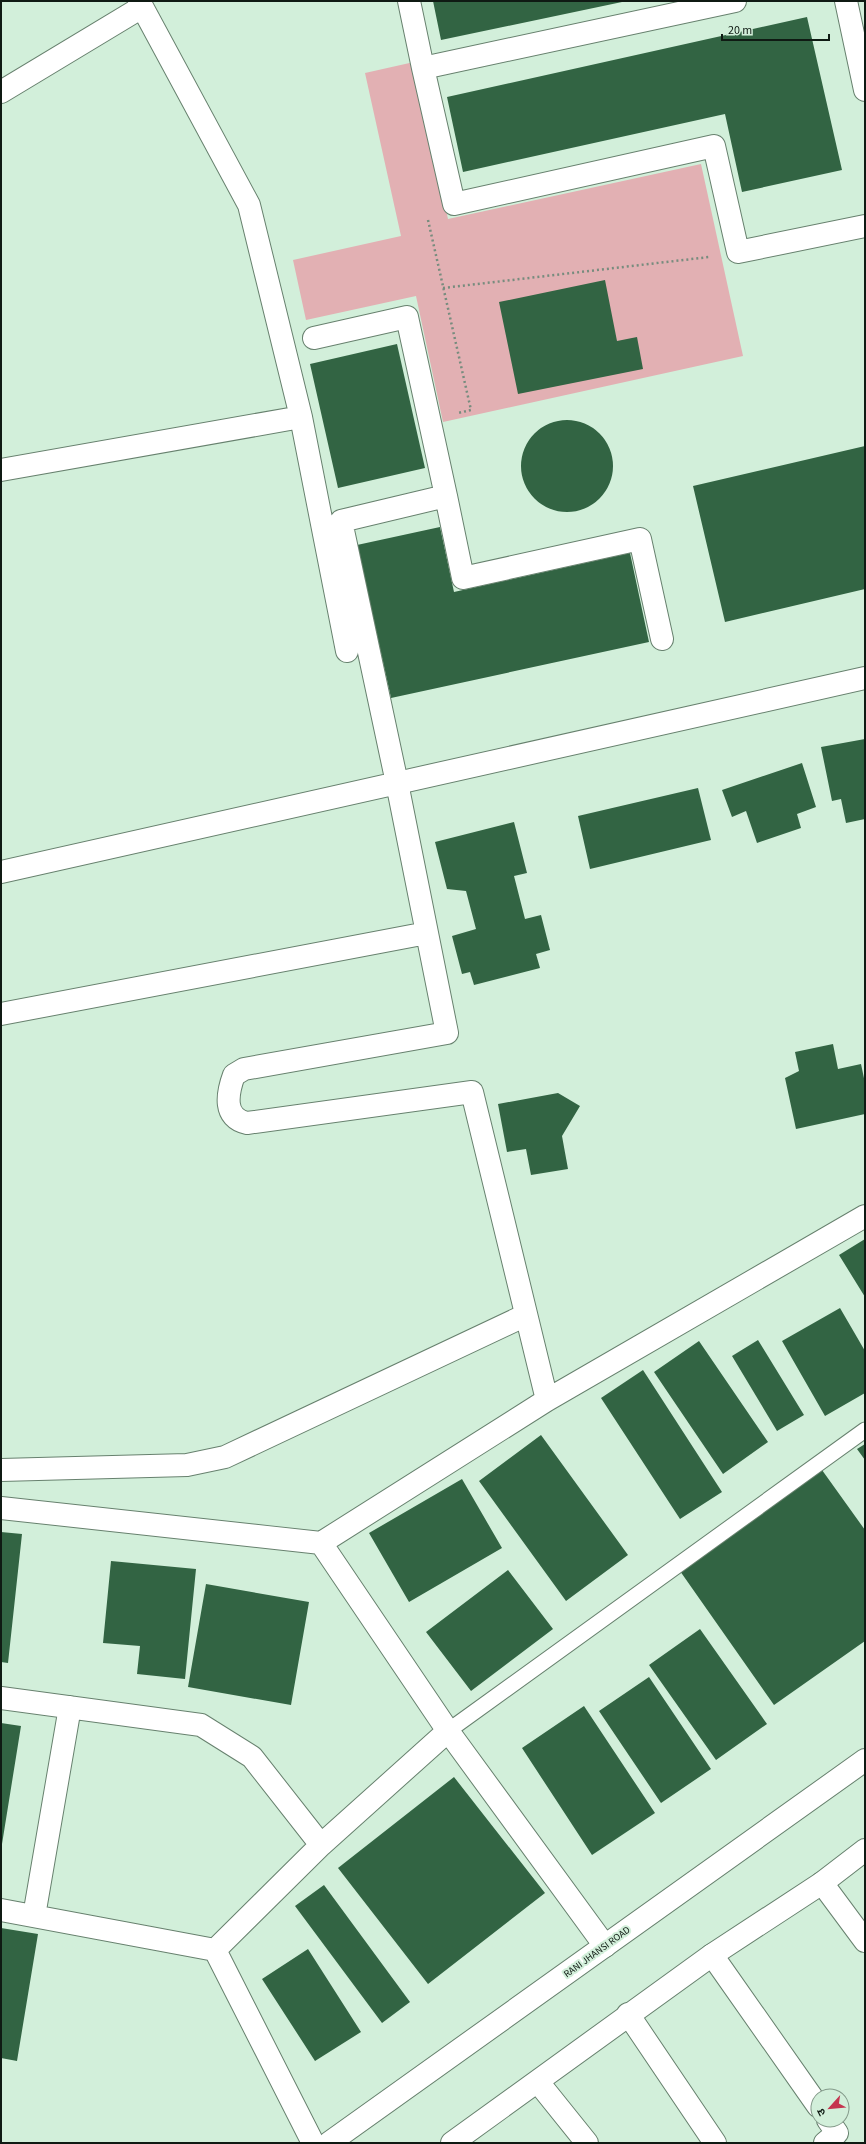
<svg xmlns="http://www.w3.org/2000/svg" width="866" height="2144" viewBox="0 0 866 2144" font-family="'Source Sans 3','Noto Sans Devanagari',sans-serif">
  <rect width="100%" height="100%" fill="#d2efda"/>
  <path fill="#e2b0b3" d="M414,62L448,219L701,164L743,356L443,422L416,296L306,320L293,260L401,236L365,73Z"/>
  <path fill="#326443" d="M433,1H622V2L441,40Z
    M807,17L842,170L742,192L725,114L463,172L447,97Z
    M605,280L617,341L637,337L643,369L518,394L499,302Z
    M397,344L425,468L338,488L310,364Z
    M521 466a46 46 0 1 1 92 0a46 46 0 1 1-92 0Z
    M865,446V589L725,622L693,486Z
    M440,527L454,592L630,553L649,642L391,698L357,545Z
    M865,739V819L846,823L841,799L832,801L821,747Z
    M802,763L816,807L797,814L801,828L757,843L746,811L732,817L722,790Z
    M698,788L711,840L590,869L578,816Z
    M514,822L527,873L514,876L525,919L541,915L550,950L536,954L540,968L474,985L470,972L462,974L452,936L476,929L466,891L447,889L435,842Z
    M833,1044L838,1069L861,1064L865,1083V1114L796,1129L785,1078L799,1071L795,1052Z
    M558,1093L580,1106L562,1136L568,1169L531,1175L526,1149L507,1152L498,1104Z
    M865,1239V1297L839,1255Z
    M840,1308L865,1351V1393L825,1416L782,1341Z
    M758,1340L804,1415L777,1431L732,1356Z
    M699,1341L768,1442L723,1474L654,1372Z
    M643,1370L722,1492L680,1519L601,1398Z
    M541,1435L628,1555L566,1601L479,1481Z
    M865,1444V1460L857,1449Z
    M822,1470L865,1530V1641L774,1705L680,1571Z
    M462,1479L502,1548L409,1602L369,1533Z
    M1,1532L22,1534L8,1663L1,1662Z
    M111,1561L196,1569L185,1679L137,1674L140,1646L103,1643Z
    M508,1570L553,1629L471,1691L426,1632Z
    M206,1584L309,1602L291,1705L188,1687Z
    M700,1629L767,1724L716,1760L649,1665Z
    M649,1677L711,1769L661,1803L599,1711Z
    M584,1706L655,1813L592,1855L522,1748Z
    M1,1723L21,1726L2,1844H1Z
    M454,1777L545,1893L428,1984L338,1868Z
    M324,1885L410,2002L382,2023L295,1906Z
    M1,1928L38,1934L17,2061L1,2058Z
    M308,1949L361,2032L315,2061L262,1979Z"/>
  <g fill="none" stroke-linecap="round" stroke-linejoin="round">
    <defs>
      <path id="lane" d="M448,1731L865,1430"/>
      <path id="street" d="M139,1L249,205L301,417L347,651
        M409,1L423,68L735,1
        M846,1L865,90
        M423,68L454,204L714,146L738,252L865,226
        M1,92L142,7
        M314,338L407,317L446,496L341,521L397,783L447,1033L244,1069L234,1075C227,1094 223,1118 247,1123L472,1092L547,1400
        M1,470L301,417
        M446,496L463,578L640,539L662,639
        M1,872L865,678
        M1,1014L427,933
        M1,1470L187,1465L225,1457L526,1315
        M1,1508L321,1543L547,1400L865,1216
        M321,1543L448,1731L605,1946
        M1,1698L201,1725L252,1757L321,1845
        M822,1883L865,1941
        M1,1910L215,1950
        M34,1916L70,1707
        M215,1950L321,1845L448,1731
        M215,1950L313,2143
        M712,1955L818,2106
        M628,2014L715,2143
        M538,2082L587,2143
        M825,2143L837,2133L828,2120"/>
      <path id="secondary" d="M329,2143L865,1760
        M452,2143L712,1955L822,1883L865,1850"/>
    </defs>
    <use href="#lane" stroke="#67816e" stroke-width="17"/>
    <use href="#street" stroke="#67816e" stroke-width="24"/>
    <use href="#secondary" stroke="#67816e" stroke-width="24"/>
    <path stroke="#778c7e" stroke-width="2.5" stroke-dasharray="2 3" stroke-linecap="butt" d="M428,220L471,410L458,413
      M443,288L709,257"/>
    <use href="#lane" stroke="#fff" stroke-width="15"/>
    <use href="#street" stroke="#fff" stroke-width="22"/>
    <use href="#secondary" stroke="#fff" stroke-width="22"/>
  </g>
  <g text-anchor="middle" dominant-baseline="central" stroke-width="4" stroke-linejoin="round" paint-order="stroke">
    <g font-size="10" fill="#0f1a13" stroke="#d2efda">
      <text transform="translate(597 1952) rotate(-36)">RANI JHANSI ROAD</text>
    </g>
  </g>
  <rect width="866" height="2144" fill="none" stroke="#0f1a13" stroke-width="4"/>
  <g transform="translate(830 2108) rotate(243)"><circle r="19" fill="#d2efda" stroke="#849a8a"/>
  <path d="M0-3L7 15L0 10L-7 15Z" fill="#c5354f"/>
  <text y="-6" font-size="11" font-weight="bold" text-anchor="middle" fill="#0f1a13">उ</text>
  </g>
  <path d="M722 34v6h107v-6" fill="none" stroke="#0f1a13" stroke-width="2"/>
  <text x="728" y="34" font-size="12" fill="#0f1a13" stroke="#d2efda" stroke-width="3" paint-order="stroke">20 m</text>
</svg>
